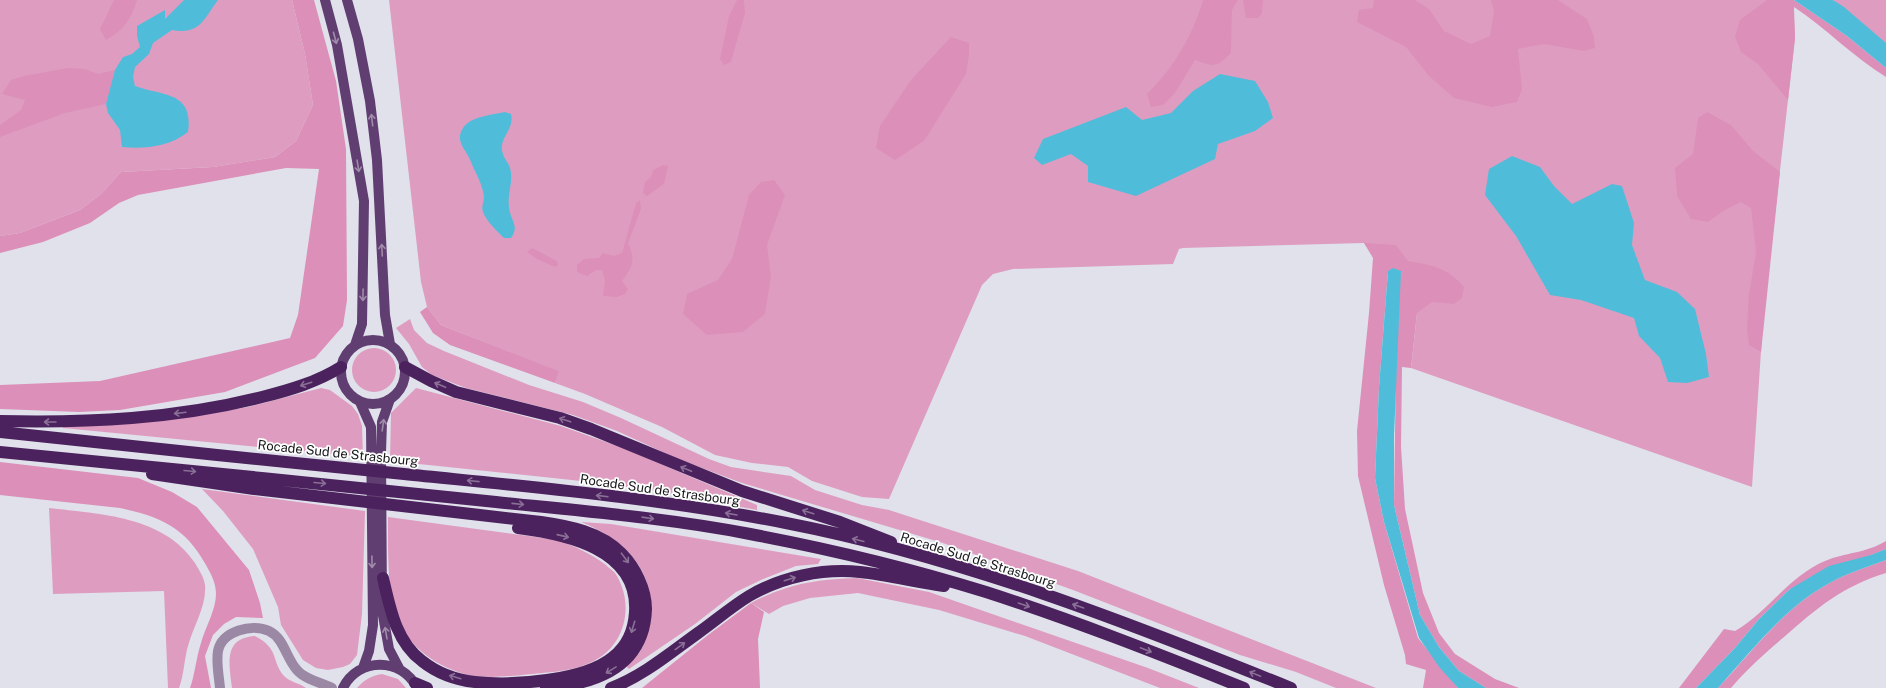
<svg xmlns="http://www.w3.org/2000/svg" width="1886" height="688" viewBox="0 0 1886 688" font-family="'Public Sans',sans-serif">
  <rect width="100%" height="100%" fill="#e0e1eb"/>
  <path fill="#de9dc0" d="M0,0H292L305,54L313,105L296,141L275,157L213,167L121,172L101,194L80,210L20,233L0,236Z
    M389,0H1793L1795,38L1763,321L1752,487L1411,368L1417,313L1364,243L1183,248L1179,249L1173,264L1013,269L993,274L982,285L889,499L862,497L812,481L788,467L752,463L715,455L662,427L585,394L555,383L558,371L441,325L427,307L421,282Z
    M1833,0H1886V43L1882,41Z
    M410,319L414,330L427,343L444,351L529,385L583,402L621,418L709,459L731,467L791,476L815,490L862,505L889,510L1078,571L1376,688H1336L1296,672L1240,655L1073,590L943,543L742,483L678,459L617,431L573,415L466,388L432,375L422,367L409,344L396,328Z
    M352 370a22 22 0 1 1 44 0a22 22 0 1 1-44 0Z
    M321,388L330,390L352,406L358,414L362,426L363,457L63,428V425L196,416L248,407Z
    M416,388L561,426L623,448L757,505V510L656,491L581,481L390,461L391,413Z
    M202,489L365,511L362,614L357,655L350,664L343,667L328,670L316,668L303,660L281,625L278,607L253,549L223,511Z
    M49,508C100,514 164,516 195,563C199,570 204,577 205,585C207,605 193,627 188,646C184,660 184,675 179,688H168L164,591L53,594Z
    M388,517L558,540C576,547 590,553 606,565C608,568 613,570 615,573C635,603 626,645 594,661C575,671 552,672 532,674C512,676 488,679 468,675C437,667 410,648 397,619C387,596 388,543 388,517Z
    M581,522L611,524L821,559L818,564L796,566L761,580L736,592L695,624L629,669L626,666C631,661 638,656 641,650C647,640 649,626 650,615C654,566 622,539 581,522Z
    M857,578L929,592L1148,668L1199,688H1160L1025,636L939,610L858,593L810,598L783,606L769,614L751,603C787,584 817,579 857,578Z
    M255,636C280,649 271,661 284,676C290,682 299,683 306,688H232C229,664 223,638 255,636Z
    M382,674L398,679L406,688H357C365,679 371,676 382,674Z"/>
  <path fill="#dc8fb9" d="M114,0H137C132,18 123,31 106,40L100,29Z
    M292,0H314L336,81L346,149L347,300L343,326L315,358L225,392L120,410L79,412L0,409V385L100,381L290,338L298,315L319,169L286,168L138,195L119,203L90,223L43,242L0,253V236L20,233L80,210L101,194L121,172L213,167L275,157L296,141L313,105L305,54Z
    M737,0H744L745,13L731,62L724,65L720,59L729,16Z
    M1203,0H1238L1232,10L1231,53C1216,68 1214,67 1195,60L1175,93L1163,105L1151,107L1147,94C1173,69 1193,35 1203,0Z
    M1243,0H1263L1262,14L1258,18H1246Z
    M1374,0H1415L1429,9L1444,31L1471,44L1490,36L1494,11L1491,0H1558L1587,19L1594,37L1595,48L1584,51L1544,44L1518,49L1522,90L1517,102L1492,107L1454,98L1429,76L1406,47L1357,22L1359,10L1373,8Z
    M1767,0H1794L1847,36L1886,68V77C1853,57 1826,28 1794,7L1795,38L1788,100L1758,64L1741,52L1735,37L1740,20Z
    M951,37L969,43V55L966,74L924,141L895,160L876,148L880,126L911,80Z
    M68,68L85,69L98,74L115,70L106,104L65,113L0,137V125L21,110L25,100L2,94L11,80L24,76Z
    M1707,112L1731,125L1753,151L1780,172L1761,352L1749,345L1747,329L1749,294L1756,252L1751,208L1741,202L1723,211L1708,222L1691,219L1677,196L1675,168L1693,154L1698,118Z
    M663,165L668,166L664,184L647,196L643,193L645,182L651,177L653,170Z
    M774,180L785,195L767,245L771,276L765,314L743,332L707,335L683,314L687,294L718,280L732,259L749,195L761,182Z
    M640,200L641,209L628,243C636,260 633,267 622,281L628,289L625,294L617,297L603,296L605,281L602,270H596L587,276L577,272V265L584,259L599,258L603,253L614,256L622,253L636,203Z
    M1364,243L1396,245L1408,261C1432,265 1448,268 1464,287L1462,298L1454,304L1432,302L1417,313L1411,368L1402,367L1401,447L1405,509L1423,593L1439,633L1455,654L1495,679L1519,688H1486L1459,671L1439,647L1420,615L1394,505L1396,361L1393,268L1388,271L1379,387L1375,478L1384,522L1418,638L1458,688H1423L1426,670L1406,664L1405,655L1384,585L1358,476L1357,431L1369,313L1373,258Z
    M532,248L557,261L558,265L555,267L537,259L527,252Z
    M427,307L441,325L559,371L555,383L450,345L433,333L420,312Z
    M0,462L138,478L172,492L197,507L249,570L260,603L263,618L236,617L224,624L213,635L205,656L211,688H190C195,674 196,658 201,643C205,628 216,610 216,594C216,583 211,574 206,565C185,527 161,517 120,508L0,495Z
    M1886,541V549L1790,589L1759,619L1735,648L1696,688H1679L1724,629L1735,631C1768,612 1789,576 1825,561C1846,552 1864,554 1886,541Z
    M1886,560V573C1843,586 1817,608 1784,637C1765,653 1747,669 1731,688H1718C1750,654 1781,612 1821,588C1841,575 1864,568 1886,560Z
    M751,603L764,612L758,639L760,688H642L708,635Z"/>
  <path fill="#4fbdda" d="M184,0H218C203,20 200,35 172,30L153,43L149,54L135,67L133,77L135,86C162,96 194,91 188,132C169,147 145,149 122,147L120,130L108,113L106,104L115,70L123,57L132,54L140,47L137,36V26L165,10V19Z
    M1794,0H1833L1844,7L1886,43V68L1847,36Z
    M1220,74L1255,81L1268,102L1273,118L1255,131L1218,144L1215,159L1136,196L1088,182V166L1071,154L1042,165L1034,158L1043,139L1126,107L1142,120L1171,113L1193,91Z
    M505,112L511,114C515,130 497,139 503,154C504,159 509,163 510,168C514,181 507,194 509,207C510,220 520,226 511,238H504C496,230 487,222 483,212C481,207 484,202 484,197C483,185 475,172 471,162C467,150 454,142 463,128C471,116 492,115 505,112Z
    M1512,156L1540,167L1554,186L1572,204L1612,184L1622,186L1634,223L1632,245L1645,280L1677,292L1695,309L1706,354L1709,377L1687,383L1668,382L1660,358L1639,336L1634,318L1581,300L1550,295L1516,236L1485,195L1489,169Z
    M1393,268L1401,271L1394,436V505L1420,615L1439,647L1459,671L1486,688H1458L1440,668L1419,638L1384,522L1375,478L1379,387L1388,271Z
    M1886,549V560C1864,568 1841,575 1821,588C1782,611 1749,654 1718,688H1696L1735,648L1759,619L1790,589L1829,566L1871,555Z"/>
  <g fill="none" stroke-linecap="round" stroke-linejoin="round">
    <path stroke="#9b88a5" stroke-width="10" d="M220,688C219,676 216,663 218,651C222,631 252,623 269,631C284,638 286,658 297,670C304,679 322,683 332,688"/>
    <path stroke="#603e71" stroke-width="10" d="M325,0L337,45L364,201L362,324L355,345
      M347,0L358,39L370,101L377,160L385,315L390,344
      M341 372a32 32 0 1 1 64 0a32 32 0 1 1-64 0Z
      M390,399L382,422L381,452L382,610L389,649L399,668
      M360,402L371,427L373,625L369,651L363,668
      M343,688C358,657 402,657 417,688"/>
    <path stroke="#4b225d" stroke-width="12" d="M405,367L431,381L456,392L560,418L591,429L742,491L840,522L891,542
      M0,421C88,423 176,419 262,397C290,390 317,382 341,367
      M0,432C135,446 269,461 404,474C531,487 660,498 786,523C961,557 1127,622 1291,688
      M0,452C165,469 331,484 496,502C581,511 667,518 750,534C830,549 909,568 986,592C1073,620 1159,654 1244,688
      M152,474L254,489L541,522C569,526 601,532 622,554C635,567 646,589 646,609C644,667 596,684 546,688
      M383,578C390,608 396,642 422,661C437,673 457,680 475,682C512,686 584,681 613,657C627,646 634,630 635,612C639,549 566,534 518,528
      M415,683L427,688
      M611,688C643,676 670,653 698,633C715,621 731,607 749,596C781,577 823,568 860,572C888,575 916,582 944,586"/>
  </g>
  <defs><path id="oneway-shaft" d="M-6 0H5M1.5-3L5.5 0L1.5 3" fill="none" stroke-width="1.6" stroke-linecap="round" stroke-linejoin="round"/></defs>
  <g stroke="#a08baa">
    <use href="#oneway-shaft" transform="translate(335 38) rotate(75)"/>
    <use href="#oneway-shaft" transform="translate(372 120) rotate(-97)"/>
    <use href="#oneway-shaft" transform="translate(358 166) rotate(81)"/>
    <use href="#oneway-shaft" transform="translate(382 250) rotate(-93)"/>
    <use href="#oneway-shaft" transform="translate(363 295) rotate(91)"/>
    <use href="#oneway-shaft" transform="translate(383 425) rotate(-82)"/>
    <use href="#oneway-shaft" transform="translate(372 562) rotate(89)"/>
    <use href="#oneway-shaft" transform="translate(386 633) rotate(-100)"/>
  </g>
  <g stroke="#8a6f96">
    <use href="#oneway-shaft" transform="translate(306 384) rotate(162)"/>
    <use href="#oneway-shaft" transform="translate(440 385) rotate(-157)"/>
    <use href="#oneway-shaft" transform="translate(180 413) rotate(173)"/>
    <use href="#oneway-shaft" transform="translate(565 420) rotate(-162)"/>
    <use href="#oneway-shaft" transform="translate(50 422) rotate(180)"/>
    <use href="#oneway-shaft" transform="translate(686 469) rotate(-158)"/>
    <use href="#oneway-shaft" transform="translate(190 471) rotate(5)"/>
    <use href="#oneway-shaft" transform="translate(473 481) rotate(-174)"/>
    <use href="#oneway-shaft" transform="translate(320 483) rotate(5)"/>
    <use href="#oneway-shaft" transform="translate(602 496) rotate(-173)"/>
    <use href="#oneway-shaft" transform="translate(518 504) rotate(6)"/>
    <use href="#oneway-shaft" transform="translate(808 512) rotate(-162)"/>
    <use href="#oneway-shaft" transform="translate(731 514) rotate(-170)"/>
    <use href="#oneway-shaft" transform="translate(648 518) rotate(8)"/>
    <use href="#oneway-shaft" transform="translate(563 536) rotate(13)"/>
    <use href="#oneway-shaft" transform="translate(858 540) rotate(-166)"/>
    <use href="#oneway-shaft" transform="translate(625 558) rotate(53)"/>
    <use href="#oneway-shaft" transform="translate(790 579) rotate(-17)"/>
    <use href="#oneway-shaft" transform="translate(1024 605) rotate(19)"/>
    <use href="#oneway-shaft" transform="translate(1078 606) rotate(-161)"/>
    <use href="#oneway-shaft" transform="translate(633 627) rotate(107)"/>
    <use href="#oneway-shaft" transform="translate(680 646) rotate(-36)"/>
    <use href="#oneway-shaft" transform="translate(1146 650) rotate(21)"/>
    <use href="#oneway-shaft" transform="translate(611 670) rotate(148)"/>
    <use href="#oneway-shaft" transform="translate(1255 674) rotate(-158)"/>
    <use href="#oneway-shaft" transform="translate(455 677) rotate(-163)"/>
  </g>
  <g text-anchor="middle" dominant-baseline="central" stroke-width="3.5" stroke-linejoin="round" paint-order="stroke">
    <g font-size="13" fill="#151619" stroke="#fff">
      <text transform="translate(338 453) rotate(6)">Rocade Sud de Strasbourg</text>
      <text transform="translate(660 490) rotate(8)">Rocade Sud de Strasbourg</text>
      <text transform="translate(978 560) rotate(17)">Rocade Sud de Strasbourg</text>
    </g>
  </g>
</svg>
